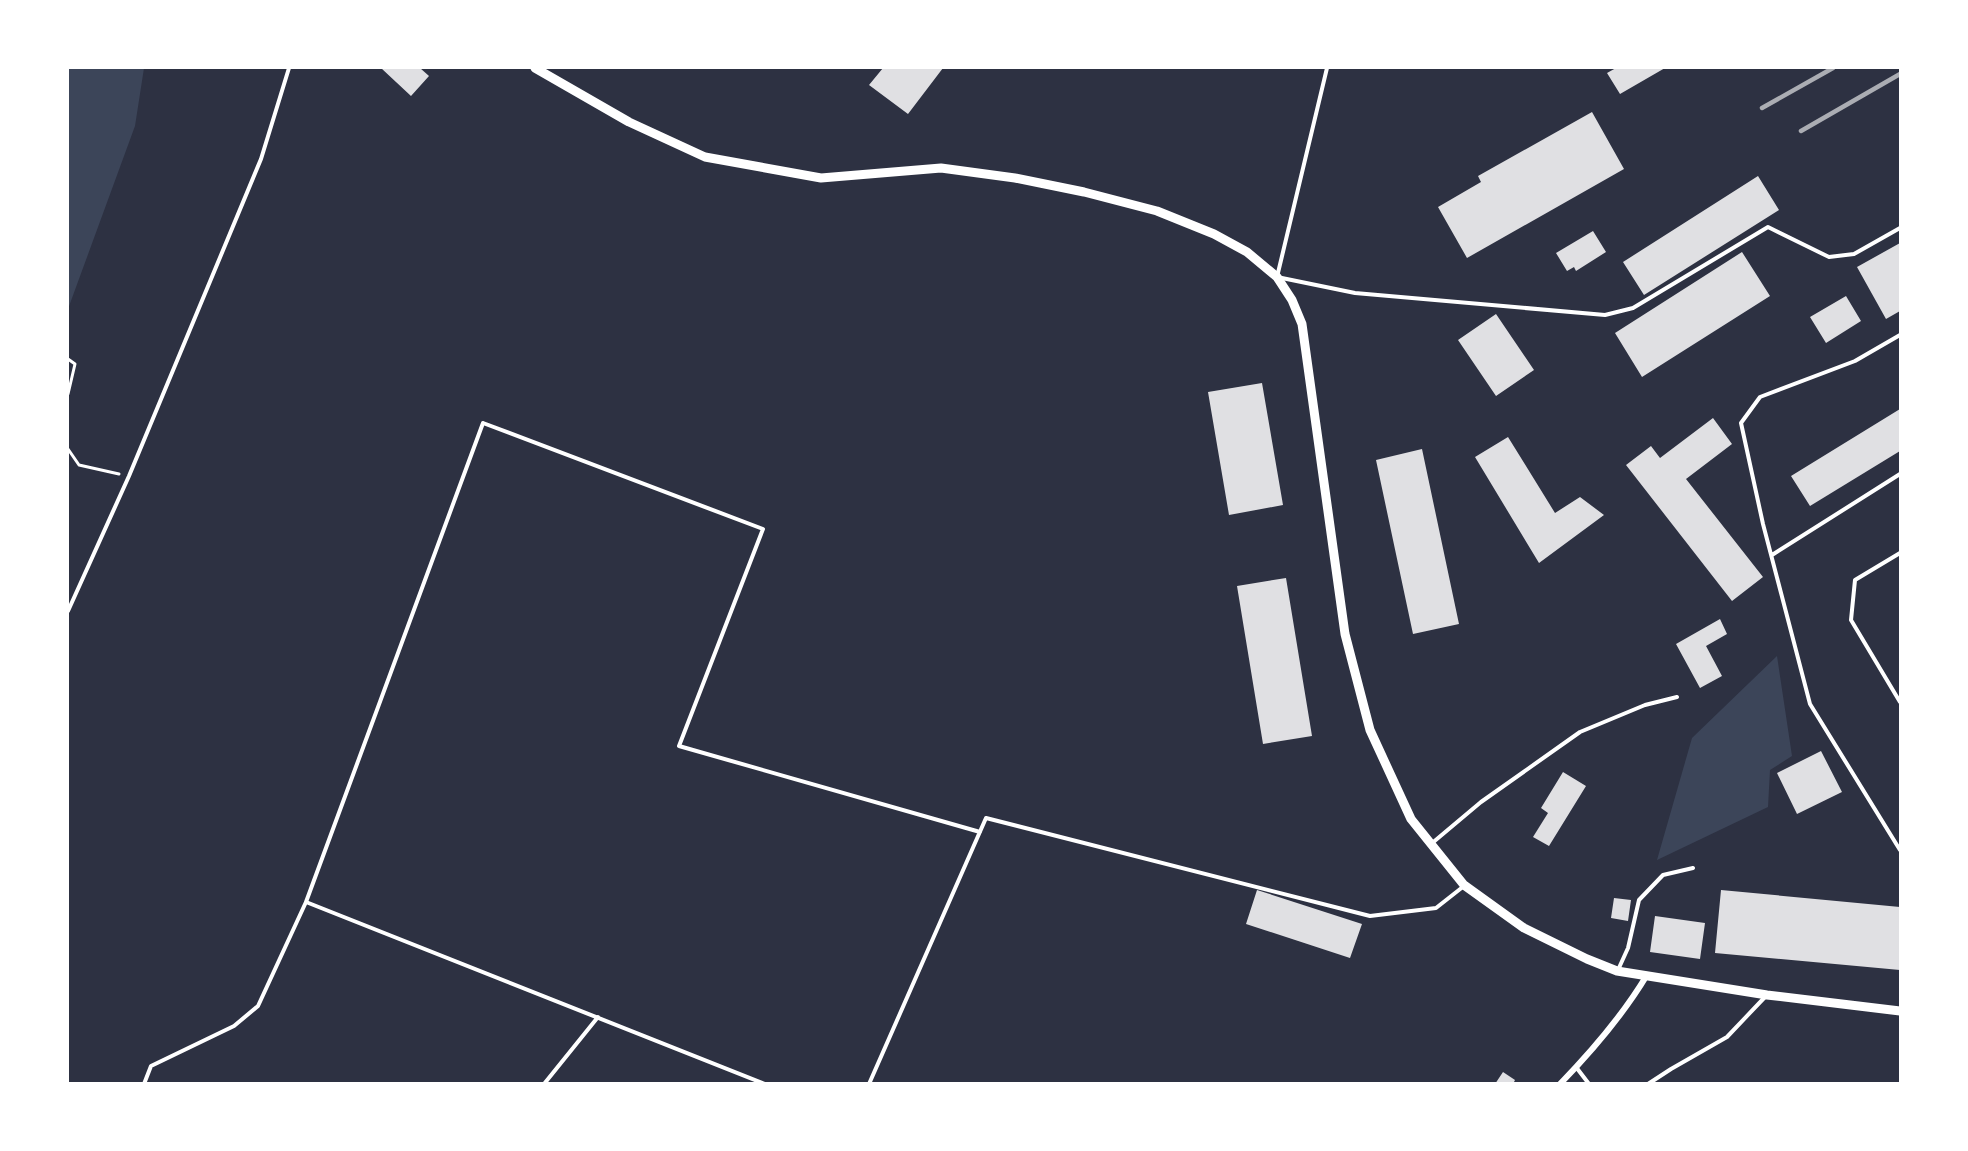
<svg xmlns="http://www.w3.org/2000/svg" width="1968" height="1151" viewBox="0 0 1968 1151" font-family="'Times New Roman',serif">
  <rect width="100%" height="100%" fill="#2d3142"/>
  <path fill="#3c4559" d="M68,68H144L135,126L68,309Z
    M1777,656L1792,756L1770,770L1768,807L1657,860L1692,738Z"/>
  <path fill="#e0e0e3" d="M381,68H420L429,76L411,96Z
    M883,68H943L908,114L869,85Z
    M1616,68H1665L1620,94L1607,73Z
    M1592,112L1624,169L1467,258L1438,207L1481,182L1478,176Z
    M1758,176L1779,210L1644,295L1623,262Z
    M1593,231L1606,252L1576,271L1574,267L1567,271L1556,253Z
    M1900,243V311L1886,319L1857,267Z
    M1742,252L1770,296L1642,377L1615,333Z
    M1846,296L1861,321L1826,343L1810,317Z
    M1496,314L1534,370L1496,396L1458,340Z
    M1262,383L1283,505L1229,515L1208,392Z
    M1900,409V451L1810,506L1791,476Z
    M1713,418L1732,444L1686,479L1763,577L1732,601L1626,465L1651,446L1660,458Z
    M1508,437L1555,513L1580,497L1604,515L1539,563L1475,457Z
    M1422,449L1459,624L1413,634L1376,460Z
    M1286,578L1312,736L1263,744L1237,586Z
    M1720,619L1727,634L1706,646L1722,676L1700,688L1676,644Z
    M1821,751L1842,792L1797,814L1777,773Z
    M1563,772L1586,786L1549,846L1533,837L1548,813L1541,808Z
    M1257,890L1362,924L1350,958L1246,924Z
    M1721,890L1900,907V970L1715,953Z
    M1614,898L1631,900L1628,921L1611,918Z
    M1655,916L1705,923L1700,959L1650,952Z
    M1503,1072L1515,1080L1513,1084H1495Z"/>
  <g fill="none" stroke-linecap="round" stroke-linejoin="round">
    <path stroke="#fff" stroke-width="3" d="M68,359L75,364L68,394
      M68,449L79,465L119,474"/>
    <path stroke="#fff" stroke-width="4" d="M1327,68L1277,277L1355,293L1605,315L1633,308L1768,227L1829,257L1854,254L1900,228
      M1900,335L1855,361L1760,397L1741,423L1763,524L1810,704L1900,850
      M1900,553L1855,580L1851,620L1900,702
      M1772,555L1900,474
      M68,611L129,476L261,159L289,68
      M1431,844L1481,802L1580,732L1645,705L1677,697
      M1618,970L1628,948L1639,900L1663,875L1693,868
      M1576,1067L1589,1084
      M144,1084L151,1066L234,1026L258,1006L306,902
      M544,1084L598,1017
      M765,1084L306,902L483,423L763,529L679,746L980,832
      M869,1084L986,818L1370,916L1436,908L1464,886
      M1648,1084L1671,1069L1727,1037L1765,997"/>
    <path stroke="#fff" stroke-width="6" d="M1560,1084C1593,1050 1623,1015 1647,975"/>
    <path stroke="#fff" stroke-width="9" d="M535,68L629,122L705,157L821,178L941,168L1015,178L1084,192L1157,211L1214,234L1247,252L1277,277L1292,300L1302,324L1345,634L1370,730L1411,819L1464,885L1524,928L1587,959L1617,971L1767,995L1900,1011"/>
    <path stroke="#abadb3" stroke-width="4.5" d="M1762,108L1833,68
      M1801,131L1900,74"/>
  </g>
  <rect width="1968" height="1151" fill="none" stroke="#ffffff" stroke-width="138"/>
</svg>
